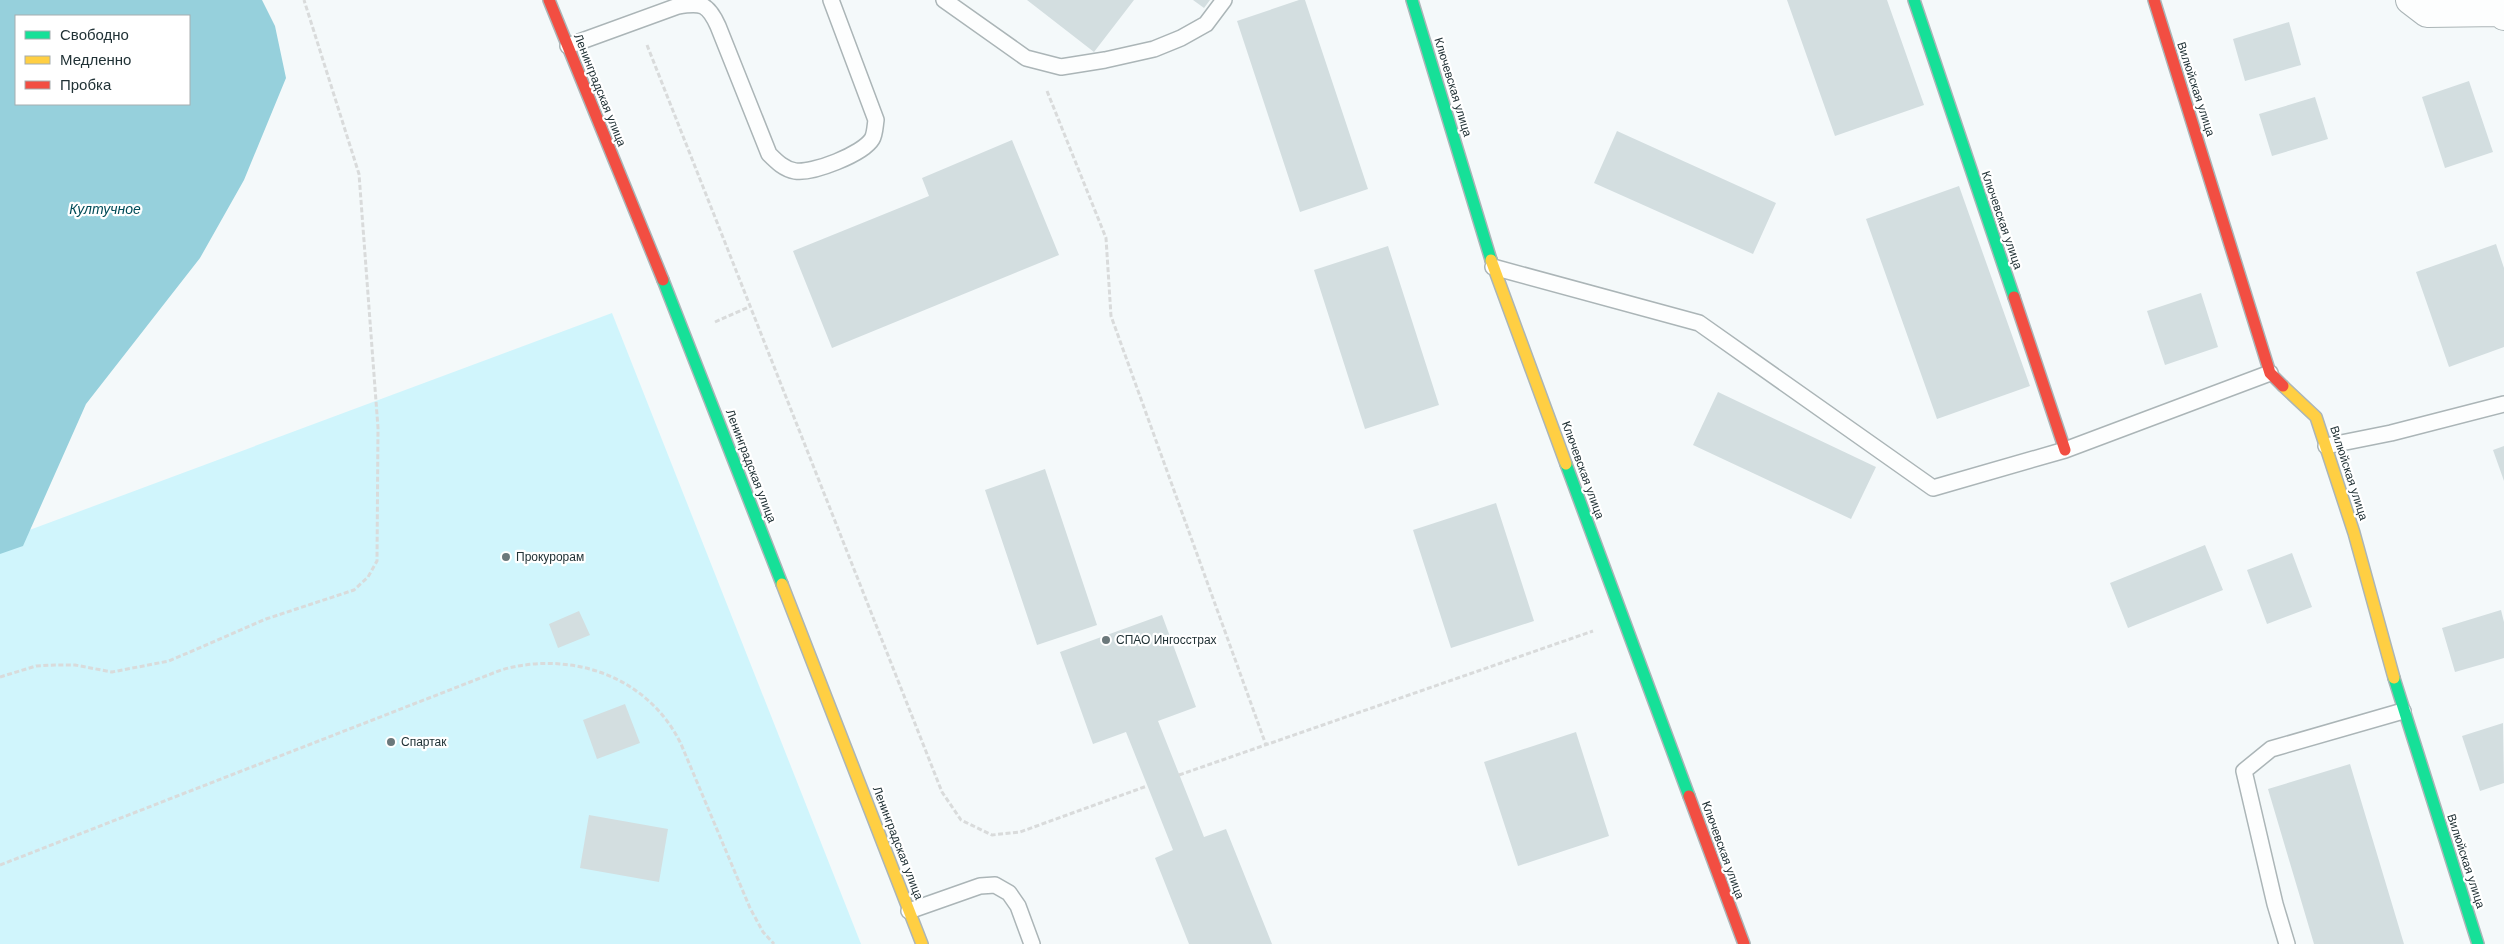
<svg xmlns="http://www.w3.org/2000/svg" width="2504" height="944" viewBox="0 0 2504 944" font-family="Arial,sans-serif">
  <rect width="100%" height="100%" fill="#f4f9fa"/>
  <path fill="#d0f5fc" d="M612,313L861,944H0V541Z"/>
  <path fill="#96d0dc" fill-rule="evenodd" d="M0,0H262L275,26L286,78L244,180L200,258L86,404L23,546L0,554ZM16,16H189V104H16Z"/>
  <path fill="#d3dee0" d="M1027,0H1134L1094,52Z
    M1193,0H1210L1204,8Z
    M1299,0H1305L1368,189L1300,212L1237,21Z
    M1787,0H1887L1924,105L1835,136Z
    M2289,22L2301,65L2245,81L2233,39Z
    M2469,81L2493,152L2445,168L2422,97Z
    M2315,97L2328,139L2272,156L2259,114Z
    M1617,131L1776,203L1753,254L1594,183Z
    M1012,140L1059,255L832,348L793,251L929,196L922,178Z
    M1959,186L2030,386L1937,419L1866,219Z
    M2496,244L2504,268V347L2449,367L2416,272Z
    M1388,246L1439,405L1365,429L1314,270Z
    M2201,293L2218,347L2165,365L2147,311Z
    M1718,392L1876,467L1851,519L1693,445Z
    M2504,446V481L2493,450Z
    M1045,469L1097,625L1037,645L985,490Z
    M1496,503L1534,621L1451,648L1413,530Z
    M2205,545L2223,590L2128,628L2110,583Z
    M2292,553L2312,607L2267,624L2247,570Z
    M2501,610L2504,622V658L2455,672L2442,628Z
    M579,611L590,635L558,648L549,624Z
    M1162,615L1196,707L1158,721L1204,837L1226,829L1272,944H1189L1155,858L1173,850L1126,732L1093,744L1060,652Z
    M625,704L640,743L597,759L583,720Z
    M2503,723L2504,783L2480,791L2462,736Z
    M1576,732L1609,836L1518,866L1484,762Z
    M2350,764L2404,944H2314L2268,789Z
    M589,815L668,829L659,882L580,868Z"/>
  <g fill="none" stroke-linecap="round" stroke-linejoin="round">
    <defs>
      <path id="lane" d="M944,0L1026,58L1061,67L1105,60L1154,49L1181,38L1206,24L1224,0
        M568,46L678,6C702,2 708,4 718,26L769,154C777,162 784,169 795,171C812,174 863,154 872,139C875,134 875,126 876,120L831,0
        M1493,267L1699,323L1933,488L2065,450L2270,373
        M2326,446L2391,433L2504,404
        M909,911L980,886L995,885L1009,893L1018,906L1032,944
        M2287,944L2275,904L2244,771L2271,749L2403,711"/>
      <path id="street" d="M2410,0L2427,13L2500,12L2504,16"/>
      <path id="fast" d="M1412,0L1491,260
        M1914,0L2014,297
        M663,280L782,584
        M1566,464L1689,796
        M2394,678L2478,944"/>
      <path id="slow" d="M1491,260L1566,464
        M2283,386L2316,417L2354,533L2394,678
        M782,584L922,944"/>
      <path id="jam" d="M549,0L663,280
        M2154,0L2270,373L2283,386
        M2014,297L2065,450
        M1689,796L1744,944"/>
    </defs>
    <use href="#lane" stroke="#abb5b7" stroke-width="18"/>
    <use href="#street" stroke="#abb5b7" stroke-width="30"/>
    <use href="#fast" stroke="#abb5b7" stroke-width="14"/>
    <use href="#slow" stroke="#abb5b7" stroke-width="14"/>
    <use href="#jam" stroke="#abb5b7" stroke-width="14"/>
    <path stroke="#d9dbdb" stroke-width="3" stroke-dasharray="5 2.5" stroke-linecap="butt" d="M647,45L942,792L961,820L992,835L1020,832L1147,786
      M1047,91L1106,238L1111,316L1266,745
      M715,322L751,306
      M0,677L36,666L55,665H75L112,672L169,661L266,619L354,590L368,577L377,561L378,428L359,174L304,0
      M1179,775L1593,631
      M0,865L501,670C571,650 648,676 681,744L750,908L763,932L774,944"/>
    <use href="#lane" stroke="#fdfefe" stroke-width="15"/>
    <use href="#street" stroke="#fdfefe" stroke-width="28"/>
    <use href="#fast" stroke="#16e098" stroke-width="11"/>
    <use href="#slow" stroke="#ffcf43" stroke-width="11"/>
    <use href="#jam" stroke="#f24e42" stroke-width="11"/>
  </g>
  <g fill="#6b787b" stroke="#fff" stroke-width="2">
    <circle cx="506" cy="557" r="5"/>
    <circle cx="1106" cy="640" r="5"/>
    <circle cx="391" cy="742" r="5"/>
  </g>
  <g text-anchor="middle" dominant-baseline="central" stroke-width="4.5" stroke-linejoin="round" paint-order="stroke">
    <g font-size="12" fill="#213236" stroke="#fff">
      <text transform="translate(1453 87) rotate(73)">Ключевская улица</text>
      <text transform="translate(2196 89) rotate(72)">Вилюйская улица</text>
      <text transform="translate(600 90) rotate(68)">Ленинградская улица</text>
      <text transform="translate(2002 220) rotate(71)">Ключевская улица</text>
      <text transform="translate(751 466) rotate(69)">Ленинградская улица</text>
      <text transform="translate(1583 470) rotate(70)">Ключевская улица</text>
      <text transform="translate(2349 473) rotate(72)">Вилюйская улица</text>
      <text transform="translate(898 843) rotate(69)">Ленинградская улица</text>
      <text transform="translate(1723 850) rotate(70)">Ключевская улица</text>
      <text transform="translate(2466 861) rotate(72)">Вилюйская улица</text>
    </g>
    <g font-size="12" fill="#213236" stroke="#fff" text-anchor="start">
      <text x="516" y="557">Прокурорам</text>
      <text x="1116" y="640">СПАО Ингосстрах</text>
      <text x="401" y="742">Спартак</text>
    </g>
    <g font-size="14" font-style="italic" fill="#004c58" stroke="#fff">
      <text x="105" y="209">Култучное</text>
    </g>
  </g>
  <rect x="15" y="15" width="175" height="90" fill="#ffffff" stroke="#a6adaf"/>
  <rect x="25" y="31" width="25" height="8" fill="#16e098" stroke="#a6adaf"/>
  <text x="60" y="40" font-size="15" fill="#213236">Свободно</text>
  <rect x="25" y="56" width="25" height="8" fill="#ffcf43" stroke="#a6adaf"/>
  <text x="60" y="65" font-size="15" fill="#213236">Медленно</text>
  <rect x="25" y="81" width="25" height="8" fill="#f24e42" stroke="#a6adaf"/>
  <text x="60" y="90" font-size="15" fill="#213236">Пробка</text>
</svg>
